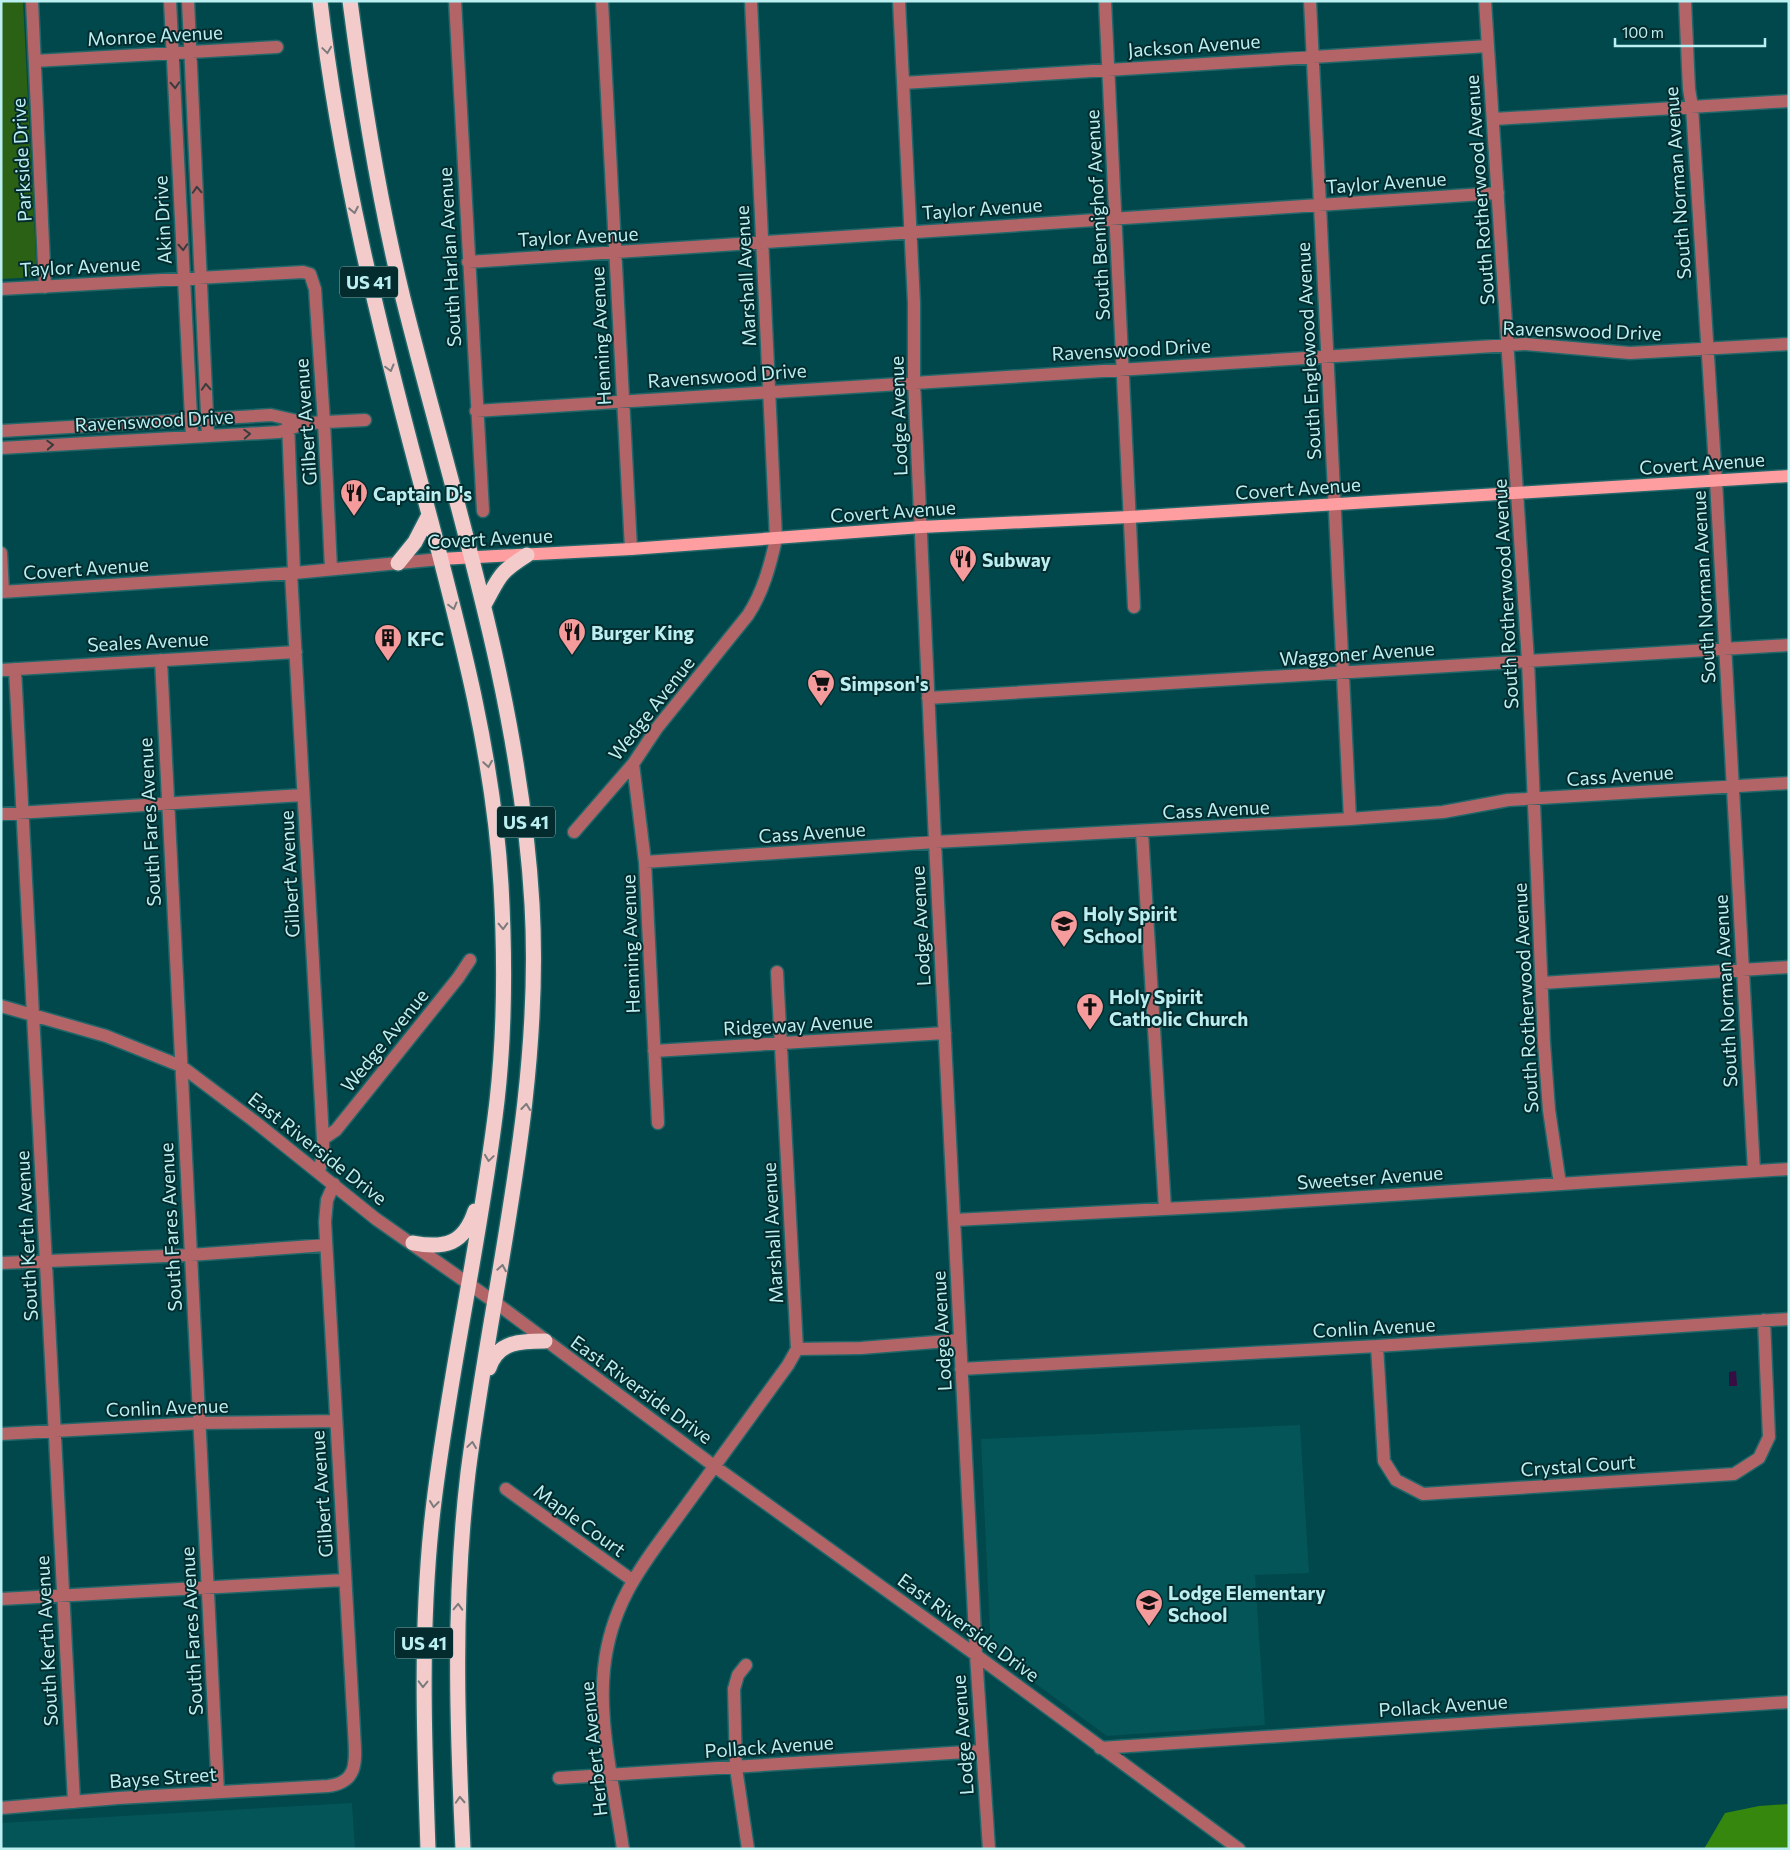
<svg xmlns="http://www.w3.org/2000/svg" width="1790" height="1850" viewBox="0 0 1790 1850" font-family="Commissioner,sans-serif">
  <rect width="100%" height="100%" fill="#00484b"/>
  <path fill="#045558" d="M1300,1425L1309,1573L1255,1575L1265,1725L1107,1736L991,1651L981,1439Z
    M352,1803L355,1849H1V1823Z"/>
  <path fill="#2a6114" d="M1,1H23L37,277L1,279Z"/>
  <path fill="#35870e" d="M1789,1804V1849H1704L1725,1813L1759,1806Z"/>
  <path fill="#370d42" d="M1736,1371L1737,1386H1729V1372Z"/>
  <g fill="none" stroke-linecap="round" stroke-linejoin="round">
    <defs>
      <path id="minor" d="M32,1L45,287
        M170,1L192,437
        M188,1L208,436
        M455,1L483,511
        M602,1L631,549
        M899,1L914,303V381L935,842L976,1655L989,1849
        M1105,1L1134,607
        M1310,1L1350,819
        M1485,1L1528,661L1544,1043L1549,1110L1560,1184
        M1685,1L1689,89L1692,107L1716,481L1754,1171
        M35,61L277,47
        M903,83L1488,46
        M1494,119L1789,101
        M468,262L1498,193
        M1,289L303,272L310,274L315,289L324,422L331,569
        M476,411L1525,344L1630,353L1789,344
        M288,423L294,573
        M1,431L271,415L307,423
        M1,448L279,432L307,423L365,420
        M1,553L3,592
        M291,573L323,1139V1154L319,1172
        M1,592L294,573L440,559
        M161,660L218,1792
        M15,669L74,1802
        M1,670L296,652
        M928,698L1789,645
        M633,764L645,862L658,1123
        M1,814L303,795
        M574,832L633,764L657,728L748,615C763,592 770,566 776,539L751,1
        M1142,832L1165,1209
        M645,862L935,842L1350,819L1443,812L1508,800L1789,783
        M1542,983L1789,967
        M1,1006L106,1036L181,1066L254,1121L376,1219L496,1303L714,1466L976,1655L1239,1849
        M654,1051L945,1033
        M323,1139L336,1130L458,978L470,960
        M954,1220L1240,1205L1789,1169
        M1,1263L190,1255L326,1245
        M1377,1346L1384,1461L1396,1480L1423,1494L1734,1474L1759,1458L1769,1437L1764,1320
        M797,1349L861,1348L960,1340
        M961,1369L1377,1346L1789,1319
        M1,1434L199,1423L335,1421
        M506,1489L632,1580
        M1,1599L344,1580
        M746,1665L738,1675L734,1689L736,1768L748,1849
        M1100,1748L1789,1702
        M559,1778L982,1751
        M1,1808L118,1798L328,1786C361,1782 355,1757 354,1730L325,1222L327,1200L334,1184
        M623,1849C615,1793 598,1724 604,1669C611,1597 650,1556 690,1500C723,1455 755,1410 788,1365L797,1349L777,972"/>
      <path id="major" d="M440,559L631,549L921,527L1129,517L1789,476"/>
      <path id="highway" d="M320,1C339,164 378,322 420,480C455,614 493,746 501,885C505,957 505,1030 497,1101C481,1238 449,1373 433,1510C420,1623 424,1736 428,1849
        M350,1C363,101 379,200 403,298C453,498 520,696 532,904C543,1097 492,1283 468,1473C453,1598 457,1723 463,1849
        M398,563L415,542L429,515
        M484,605C500,577 497,574 527,555
        M413,1243C445,1249 464,1244 475,1211
        M489,1368C498,1341 521,1341 545,1341"/>
    </defs>
    <use href="#minor" stroke="#226669" stroke-width="15"/>
    <use href="#major" stroke="#226669" stroke-width="15"/>
    <use href="#highway" stroke="#226669" stroke-width="18"/>
    <use href="#minor" stroke="#b36467" stroke-width="12"/>
    <use href="#major" stroke="#ff9ea0" stroke-width="12"/>
    <use href="#highway" stroke="#f2cbca" stroke-width="15"/>
  </g>
  <defs><path id="oneway-chevron" d="M-2-3.5L2.5 0L-2 3.5" fill="none" stroke-width="1.6" stroke-linecap="round" stroke-linejoin="round" transform="scale(1.25)"/></defs>
  <g stroke="#7b7b7c">
    <use href="#oneway-chevron" transform="translate(327 50) rotate(82)"/>
    <use href="#oneway-chevron" transform="translate(354 210) rotate(79)"/>
    <use href="#oneway-chevron" transform="translate(390 368) rotate(75)"/>
    <use href="#oneway-chevron" transform="translate(453 606) rotate(75)"/>
    <use href="#oneway-chevron" transform="translate(488 764) rotate(81)"/>
    <use href="#oneway-chevron" transform="translate(503 926) rotate(88)"/>
    <use href="#oneway-chevron" transform="translate(526 1107) rotate(-84)"/>
    <use href="#oneway-chevron" transform="translate(489 1158) rotate(98)"/>
    <use href="#oneway-chevron" transform="translate(502 1268) rotate(-80)"/>
    <use href="#oneway-chevron" transform="translate(472 1445) rotate(-82)"/>
    <use href="#oneway-chevron" transform="translate(434 1504) rotate(97)"/>
    <use href="#oneway-chevron" transform="translate(458 1607) rotate(-88)"/>
    <use href="#oneway-chevron" transform="translate(423 1684) rotate(91)"/>
    <use href="#oneway-chevron" transform="translate(460 1800) rotate(-93)"/>
  </g>
  <g stroke="#393c3e">
    <use href="#oneway-chevron" transform="translate(175 85) rotate(87)"/>
    <use href="#oneway-chevron" transform="translate(197 190) rotate(-93)"/>
    <use href="#oneway-chevron" transform="translate(183 247) rotate(87)"/>
    <use href="#oneway-chevron" transform="translate(206 387) rotate(-93)"/>
    <use href="#oneway-chevron" transform="translate(247 434) rotate(-3)"/>
    <use href="#oneway-chevron" transform="translate(50 445) rotate(-3)"/>
  </g>
  <defs>
    <symbol id="restaurant-pin" viewBox="-11 -11 22 30"><path d="M0 17L-7.5 6A9.5 9.5 0 1 1 7.5 6Z" fill="#f59b9c" stroke="#042b2d"/><path d="M-5-6h1v4h1v-4h1v4h1v-4h1v5L-1.5 .5V6h-2V.5L-5-1ZM5-6V6H3V1.5H1.5Q1.5-4 5-6Z" fill="#111"/></symbol>
    <symbol id="building-pin" viewBox="-11 -11 22 30"><path d="M0 17L-7.5 6A9.5 9.5 0 1 1 7.5 6Z" fill="#f59b9c" stroke="#042b2d"/><path d="M-4-6H4V6H1V3H-1V6H-4ZM-2.5-4.3h1.7v1.8h-1.7ZM.8-4.3h1.7v1.8H.8ZM-2.5-1h1.7V.8h-1.7ZM.8-1h1.7V.8H.8Z" fill="#111"/></symbol>
    <symbol id="supermarket-pin" viewBox="-11 -11 22 30"><path d="M0 17L-7.5 6A9.5 9.5 0 1 1 7.5 6Z" fill="#f59b9c" stroke="#042b2d"/><path d="M-6-5.5h2.5l.6 2H6L4.5 2H-2.5L-4.4-4H-6ZM-1.5 3.2a1.3 1.3 0 1 0 .1 0ZM3 3.2a1.3 1.3 0 1 0 .1 0Z" fill="#111"/></symbol>
    <symbol id="school-pin" viewBox="-11 -11 22 30"><path d="M0 17L-7.5 6A9.5 9.5 0 1 1 7.5 6Z" fill="#f59b9c" stroke="#042b2d"/><path d="M0-5L7-2L0 1L-7-2ZM-4 1L0 2.5L4 1V4Q0 6-4 4Z" fill="#111"/></symbol>
    <symbol id="church-pin" viewBox="-11 -11 22 30"><path d="M0 17L-7.5 6A9.5 9.5 0 1 1 7.5 6Z" fill="#f59b9c" stroke="#042b2d"/><path d="M-1.2-6h2.4v3.5h3.3v2.4h-3.3V6h-2.4V-.1h-3.3v-2.4h3.3Z" fill="#111"/></symbol>
  </defs>
  <g fill-rule="evenodd">
    <use href="#restaurant-pin" x="338" y="477" width="32" height="43"/>
    <use href="#restaurant-pin" x="947" y="543" width="32" height="43"/>
    <use href="#restaurant-pin" x="556" y="616" width="32" height="43"/>
    <use href="#building-pin" x="372" y="622" width="32" height="43"/>
    <use href="#supermarket-pin" x="805" y="667" width="32" height="43"/>
    <use href="#school-pin" x="1048" y="908" width="32" height="43"/>
    <use href="#church-pin" x="1074" y="991" width="32" height="43"/>
    <use href="#school-pin" x="1133" y="1587" width="32" height="43"/>
  </g>
  <g text-anchor="middle" dominant-baseline="central" stroke-width="4" stroke-linejoin="round" paint-order="stroke">
    <g fill="#042b2d" stroke="#85b4b6" stroke-width="1">
      <rect x="340" y="266.5" width="58" height="31" rx="4"/>
      <rect x="497" y="806.5" width="58" height="31" rx="4"/>
      <rect x="395" y="1627.5" width="58" height="31" rx="4"/>
    </g>
    <g font-size="18" font-weight="bold" fill="#bceff1">
      <text x="369" y="282">US 41</text>
      <text x="526" y="822">US 41</text>
      <text x="424" y="1643">US 41</text>
    </g>
    <g font-size="19" fill="#bceff1" stroke="#042b2d">
      <text transform="translate(155 35) rotate(-3)">Monroe Avenue</text>
      <text transform="translate(1194 45) rotate(-4)">Jackson Avenue</text>
      <text transform="translate(21 160) rotate(-93)">Parkside Drive</text>
      <text transform="translate(1386 182) rotate(-4)">Taylor Avenue</text>
      <text transform="translate(1677 183) rotate(-94)">South Norman Avenue</text>
      <text transform="translate(1479 190) rotate(-94)">South Rotherwood Avenue</text>
      <text transform="translate(982 208) rotate(-4)">Taylor Avenue</text>
      <text transform="translate(1097 215) rotate(-93)">South Bennighof Avenue</text>
      <text transform="translate(162 220) rotate(-93)">Akin Drive</text>
      <text transform="translate(578 236) rotate(-3)">Taylor Avenue</text>
      <text transform="translate(449 257) rotate(-93)">South Harlan Avenue</text>
      <text transform="translate(80 266) rotate(-3)">Taylor Avenue</text>
      <text transform="translate(745 276) rotate(-93)">Marshall Avenue</text>
      <text transform="translate(1582 330) rotate(2)">Ravenswood Drive</text>
      <text transform="translate(600 336) rotate(-93)">Henning Avenue</text>
      <text transform="translate(1131 349) rotate(-3)">Ravenswood Drive</text>
      <text transform="translate(1308 351) rotate(-93)">South Englewood Avenue</text>
      <text transform="translate(727 375) rotate(-4)">Ravenswood Drive</text>
      <text transform="translate(898 416) rotate(-92)">Lodge Avenue</text>
      <text transform="translate(154 420) rotate(-3)">Ravenswood Drive</text>
      <text transform="translate(305 422) rotate(-94)">Gilbert Avenue</text>
      <text transform="translate(1702 463) rotate(-4)">Covert Avenue</text>
      <text transform="translate(1298 488) rotate(-4)">Covert Avenue</text>
      <text transform="translate(893 511) rotate(-4)">Covert Avenue</text>
      <text transform="translate(490 538) rotate(-3)">Covert Avenue</text>
      <text transform="translate(86 568) rotate(-4)">Covert Avenue</text>
      <text transform="translate(1703 587) rotate(-93)">South Norman Avenue</text>
      <text transform="translate(1505 594) rotate(-93)">South Rotherwood Avenue</text>
      <text transform="translate(148 641) rotate(-3)">Seales Avenue</text>
      <text transform="translate(1357 653) rotate(-4)">Waggoner Avenue</text>
      <text transform="translate(651 708) rotate(-52)">Wedge Avenue</text>
      <text transform="translate(1620 775) rotate(-4)">Cass Avenue</text>
      <text transform="translate(1216 809) rotate(-3)">Cass Avenue</text>
      <text transform="translate(149 822) rotate(-93)">South Fares Avenue</text>
      <text transform="translate(812 832) rotate(-4)">Cass Avenue</text>
      <text transform="translate(289 874) rotate(-93)">Gilbert Avenue</text>
      <text transform="translate(920 926) rotate(-93)">Lodge Avenue</text>
      <text transform="translate(630 944) rotate(-92)">Henning Avenue</text>
      <text transform="translate(1725 991) rotate(-93)">South Norman Avenue</text>
      <text transform="translate(1525 998) rotate(-93)">South Rotherwood Avenue</text>
      <text transform="translate(798 1024) rotate(-3)">Ridgeway Avenue</text>
      <text transform="translate(384 1040) rotate(-51)">Wedge Avenue</text>
      <text transform="translate(318 1148) rotate(38)">East Riverside Drive</text>
      <text transform="translate(1370 1177) rotate(-4)">Sweetser Avenue</text>
      <text transform="translate(170 1227) rotate(-93)">South Fares Avenue</text>
      <text transform="translate(772 1233) rotate(-93)">Marshall Avenue</text>
      <text transform="translate(26 1236) rotate(-93)">South Kerth Avenue</text>
      <text transform="translate(1374 1327) rotate(-3)">Conlin Avenue</text>
      <text transform="translate(941 1331) rotate(-93)">Lodge Avenue</text>
      <text transform="translate(642 1389) rotate(36)">East Riverside Drive</text>
      <text transform="translate(167 1407) rotate(-2)">Conlin Avenue</text>
      <text transform="translate(1578 1465) rotate(-4)">Crystal Court</text>
      <text transform="translate(321 1494) rotate(-94)">Gilbert Avenue</text>
      <text transform="translate(580 1520) rotate(36)">Maple Court</text>
      <text transform="translate(969 1627) rotate(36)">East Riverside Drive</text>
      <text transform="translate(191 1631) rotate(-93)">South Fares Avenue</text>
      <text transform="translate(46 1641) rotate(-93)">South Kerth Avenue</text>
      <text transform="translate(1443 1705) rotate(-4)">Pollack Avenue</text>
      <text transform="translate(962 1735) rotate(-94)">Lodge Avenue</text>
      <text transform="translate(769 1746) rotate(-4)">Pollack Avenue</text>
      <text transform="translate(593 1749) rotate(-96)">Herbert Avenue</text>
      <text transform="translate(163 1777) rotate(-4)">Bayse Street</text>
    </g>
    <g font-size="19" font-weight="bold" fill="#bceff1" stroke="#042b2d" text-anchor="start">
      <text x="373" y="493">Captain D's</text>
      <text x="982" y="559">Subway</text>
      <text x="591" y="632">Burger King</text>
      <text x="407" y="638">KFC</text>
      <text x="840" y="683">Simpson's</text>
      <text x="1083" y="913">Holy Spirit<tspan x="1083" dy="22">School</tspan></text>
      <text x="1109" y="996">Holy Spirit<tspan x="1109" dy="22">Catholic Church</tspan></text>
      <text x="1168" y="1592">Lodge Elementary<tspan x="1168" dy="22">School</tspan></text>
    </g>
  </g>
  <rect width="1790" height="1850" fill="none" stroke="#bceff1" stroke-width="5"/>
  <path d="M1615 38v8h150v-8" fill="none" stroke="#bceff1" stroke-width="2.5"/>
  <text x="1622" y="38" font-size="15" fill="#bceff1" stroke="#042b2d" stroke-width="4" paint-order="stroke">100 m</text>
</svg>
